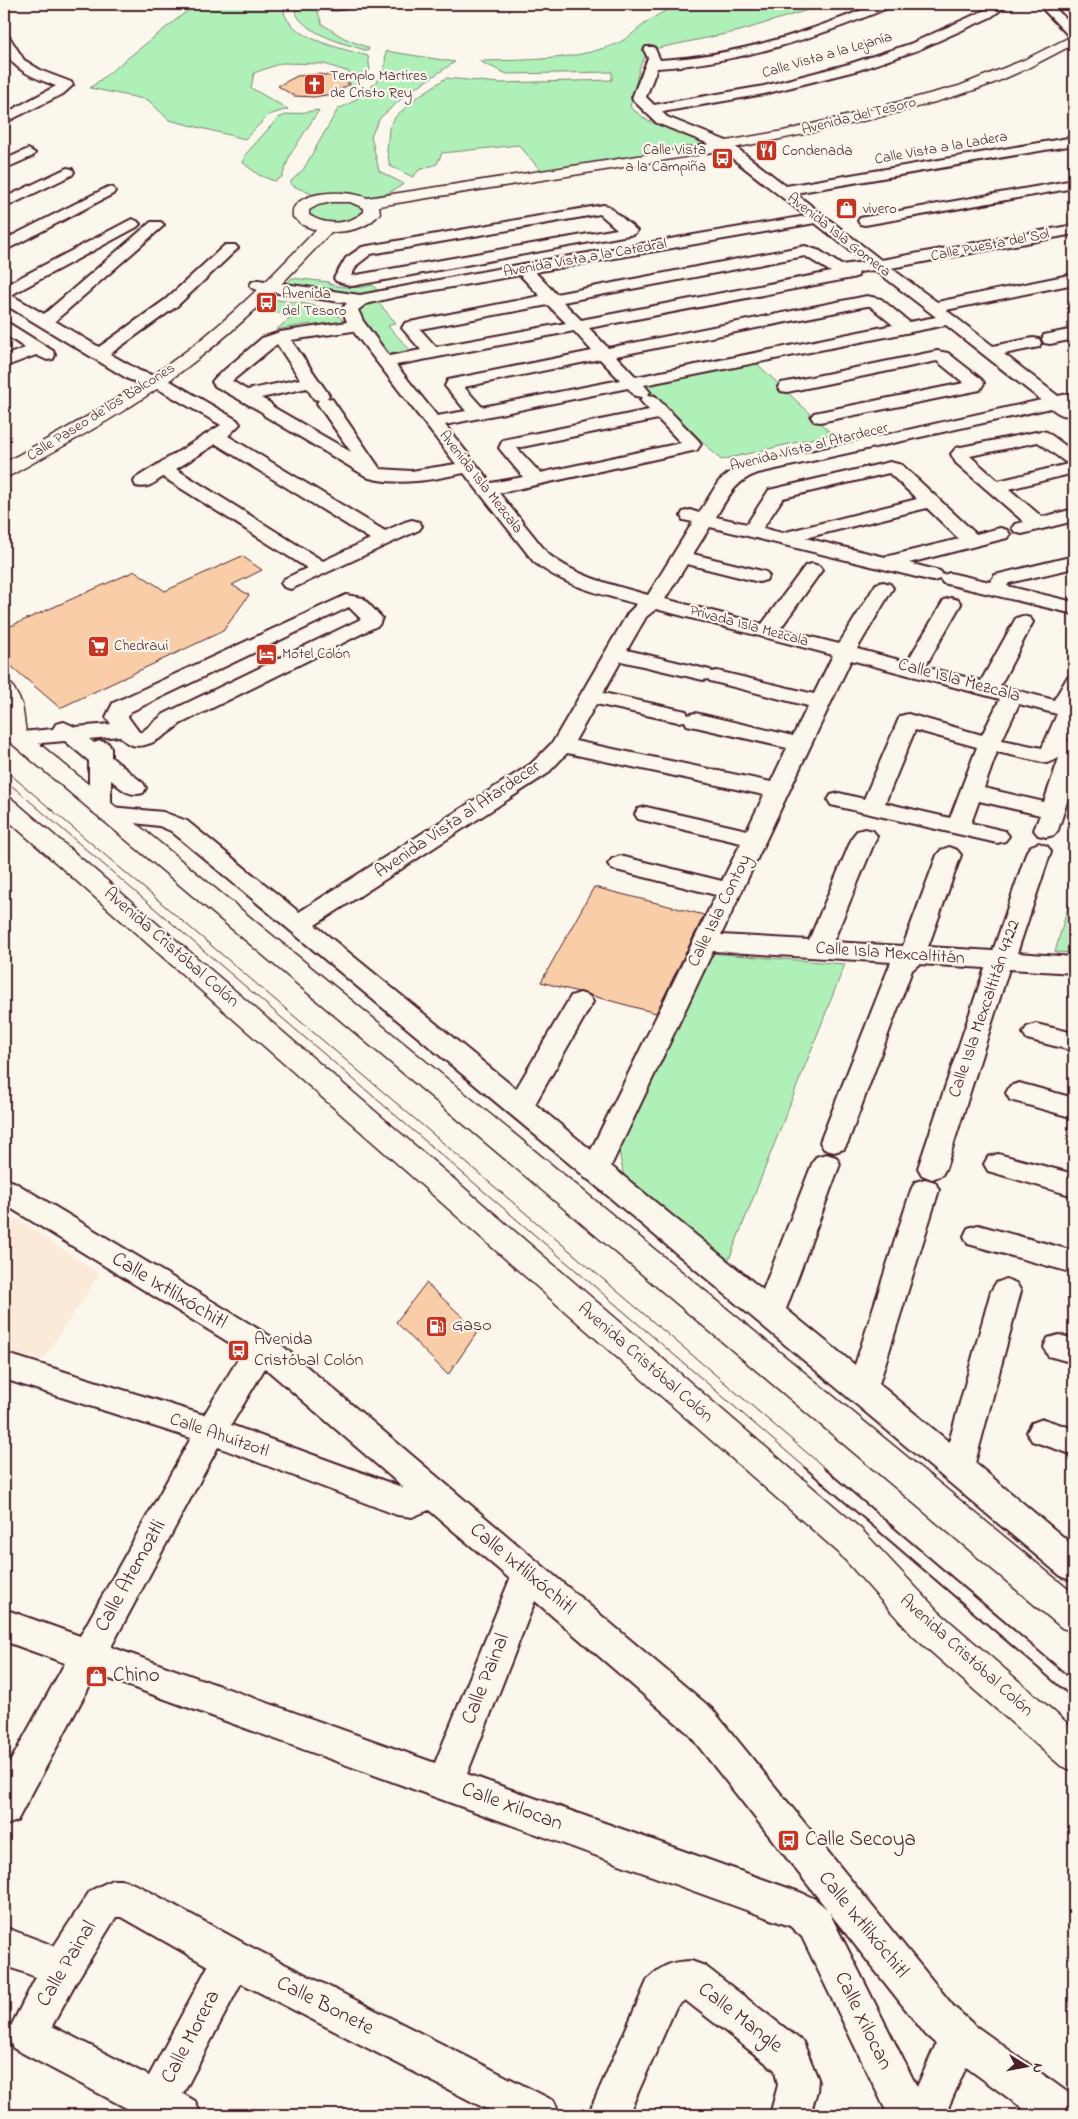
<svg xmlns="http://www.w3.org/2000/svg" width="1078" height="2119" viewBox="0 0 1078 2119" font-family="'Indie Flower',sans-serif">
  <rect width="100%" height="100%" fill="#fbf7ec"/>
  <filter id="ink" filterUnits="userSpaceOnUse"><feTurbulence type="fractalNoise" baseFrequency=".02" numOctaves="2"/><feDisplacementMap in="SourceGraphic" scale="10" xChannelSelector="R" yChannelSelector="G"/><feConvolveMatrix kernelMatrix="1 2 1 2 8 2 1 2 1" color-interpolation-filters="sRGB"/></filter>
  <g filter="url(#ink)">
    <path fill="#faead7" d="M16,1218L99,1274L42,1361L4,1350V1236Z"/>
    <path fill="#afefb8" stroke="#7c8772" d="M196,4H283C282,38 342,48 368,56L370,70L350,92L349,72L324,64L282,63L254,73L251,88L288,109L269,115L245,139L169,120L148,100L90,88Z
      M294,4H318L316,7L322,24L344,38L369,48L368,51C346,44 294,32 294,4Z
      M701,4H827L740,31L644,51L646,55L640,66L630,107L648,121L711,144L541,171L519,145L442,153L437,164L419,170L413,177L390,166L387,151L389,128L396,116L416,98L446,78L500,83L612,80V72L507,74L479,61C526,60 572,61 616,44C624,41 632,34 638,29C663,10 671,6 701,4Z
      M386,51L455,62L409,92L380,118L371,136L379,171L404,184L387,194L370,197L338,194L316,196L291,185V181L303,170L338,109C353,103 377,86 383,71C386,66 385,57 386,51Z
      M319,110L290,155L282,177L274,181L259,175L243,163L245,155L278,118L286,115Z
      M323,201H352L364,207L365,211L363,215L342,224L314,221L305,210Z
      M292,278L329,282V284C344,288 357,289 373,285L378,291L351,296L284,286Z
      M272,299C294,303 327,303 344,321L312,327L310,324L276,330L293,316L260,309Z
      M377,301L396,323L388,326L411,351L386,354L358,319V310L362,306Z
      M754,361L832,434L721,460L644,384Z
      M1074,886V953L1055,952Z
      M709,953L845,964L728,1262L625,1183L618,1145Z"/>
    <path fill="#f8cda7" stroke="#4a1f2b" d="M318,74L338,77L350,84L333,94L314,97L294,96L278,86L297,76Z
      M242,556L262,570L232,585L249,595L223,631L60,708L4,660V629L135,571L165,591Z
      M594,887L704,915L656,1013L541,982Z
      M426,1283L478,1331L448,1375L396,1322Z"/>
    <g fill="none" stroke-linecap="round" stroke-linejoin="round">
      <defs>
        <path id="minor" d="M323,4H354C348,10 332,10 324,8Z
          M876,4H892L890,7C816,38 738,63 657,68L646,97L654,105L764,86L849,64L910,44L983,11L995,4H1009L991,17L918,50L859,70L764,94L662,112L667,117L729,142L786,186L1074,137V145L795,193L881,260L1074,225V234L891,268L937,302L1074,274V284L946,310L993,346L1033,338L1039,339L1041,343L1039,347L1004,354L1058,396L1074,393V403L1069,404L1074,412L1072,415C1063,417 1059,414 1051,408L758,473C736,480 727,498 716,517L747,524L769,490L890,462L902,465L976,534L1000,528L1007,530L1010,534L1007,538L909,563L940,571L943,575L940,579L933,581L710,527L693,554L766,572L769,576L766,580L759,582L687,564L665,599L762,624L805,566L812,564L819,566L822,570L780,629L839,644L876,584L883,582L890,584L893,588L857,649L907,662L944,600L951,598L958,600L961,604L925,667L981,681L1016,618L1023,616L1030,618L1033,622L1000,686L1054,700L1067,678L1074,676V724L1067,742L1074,740V780L1058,830L1054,835L1046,837L1038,835L1034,830L1040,815L979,801L971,823L1005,831L1009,836L1005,841L997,843L831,805L828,800L831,795L839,793L864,799L900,716L908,714L982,735L1000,699L851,660L721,935L809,940L853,836L857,831L865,829L873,831L877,836L833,942L903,946L937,855L941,850L949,847L957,850L961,855L928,947L993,951L1027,851L1031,846L1039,843L1047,846L1051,851L1017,953L1074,957V973L1009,969L946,1168L942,1175L932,1179L922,1175L918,1168L985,968L919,964L912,970L848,1142L844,1149L834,1152L824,1149L820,1142L891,962L713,951L611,1166L763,1290L812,1164L816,1157L826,1154L836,1157L840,1164L786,1309L855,1365L911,1190L915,1182L925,1179L935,1182L939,1190L879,1384L949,1442L991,1291L996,1283L1006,1279L1016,1283L1021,1291L975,1463L1074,1546V1581L1062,1577L589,1180L585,1178L583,1175L171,831L159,826L101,819L98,813L92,811L89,806V761L65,741L19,745L11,743L8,738L11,733L53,729L56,724L64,722L75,727L111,724L106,717L113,703L346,595L363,598L382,618L379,625L180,724C165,736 137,759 120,736L89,739L94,743L100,741L108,743L111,748V757L143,783L146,788L143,793C129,797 122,789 111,780V807L163,812L187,821L299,912L531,764L553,742L628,613L637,604C601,594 564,586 534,562L464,473C431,480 401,486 369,478L265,416L262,412L215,386L212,382L215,378L262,338L280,332L347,322L342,309L347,303L258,290L252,288L250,285L252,282L258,280L360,295L523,264L806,216L719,148L657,123L634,101L632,98L648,58L644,50L646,47H654L660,60C734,56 808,33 876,4ZM815,223L865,262L841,265L820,251L805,246L556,294L535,272ZM805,256L831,272L581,320L563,302ZM875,270L936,317L909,322L881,299L867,296L608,348L589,328L852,278L858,276L859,272ZM520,275L540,296L405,323L402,328L421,350L389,356L363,321L358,310L366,304L395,297ZM548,305L566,323L436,347L420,329ZM867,306H870L893,325L636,377L616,356ZM946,325L1041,400L734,469L719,481L699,513L690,510L683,512L681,516L683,520L693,522L648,595C613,585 577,577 548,554L499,493L697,450L701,444L698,440L655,396L647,395L650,392L644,385ZM353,331L456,464L411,471L380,469L332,399L327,398L329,395L291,340ZM574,331L592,351L448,380L445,386L466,411L437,416L396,365ZM277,344L300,379L247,390L232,381ZM600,359L620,380L482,407L464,387ZM307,388L314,399L319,400L317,403L351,452L273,407L270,403L261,398ZM628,388L635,396L643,397L640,400L649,410L503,440L499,448L523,477L491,483L445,425ZM658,419L681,443L540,473L517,448ZM889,473L917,499L782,533L763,528L783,498ZM927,508L959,539L885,557L805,538ZM349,607L361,619L164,714L142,732H139L128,717L130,712ZM656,609L833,655L814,694L717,671L712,672L710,670L627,650L646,617ZM621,661L703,680L708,679L710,681L808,706L793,736L695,713L688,715L686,711L603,693ZM596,704L678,722L685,721L687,725L787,748L771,782L575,741ZM1019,704L1057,714L1042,748L1002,740ZM915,730L977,747L950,818L885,803ZM997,752L1047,763L1059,758L1044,802L984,788ZM567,753L764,795L747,830L646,807L638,809L635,814L638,819L741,843L722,881L620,856L612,859L608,864L612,869L716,895L591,1150L535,1104L593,1002L589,996L580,993L571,996L516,1089L315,925L547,774Z
          M1038,4H1051L1074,27V38L1070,37Z
          M4,34L8,35L24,60L42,71L71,82L73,85L63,94L4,123V114L56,86C30,76 2,67 4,34Z
          M28,149L35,153L33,156L4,169V160Z
          M67,168L72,169L74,172L72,175L4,208V198Z
          M1074,180V188L865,225L860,224L858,221L860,218L865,217Z
          M108,187L113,188L115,191L113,194L4,251V240Z
          M603,205L608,206L634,228L637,231L634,234L352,286L336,281L334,278L346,258L362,247ZM600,214L617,229L351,276L357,265L371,254Z
          M132,219L137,221L140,224L137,227L11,295L44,314L151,222H161L164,225L161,228L55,321L99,347L165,300L225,245H235L238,248L235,251L177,306L110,354L140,371L172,382L237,420L240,424L228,436L385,531L405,522L412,520L419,522L422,526L419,530L291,589L284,587L281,583L284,579L307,568L163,477C154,483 148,489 136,486L134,482L136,478L221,425L160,390L128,379L4,304V286ZM216,444L370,539L323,561L176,469Z
          M4,322L10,324L53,351L55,355L53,359L47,360L36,355L4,367V356L25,348L4,334Z
          M1074,329V339L1050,344L1044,343L1042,339L1044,335Z
          M937,351L948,353L981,379L984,383L980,390L820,422L814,421L811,417L814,413L964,383L937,361L787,392L781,391L778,387L781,383L787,382Z
          M1041,431L1047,432L1074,452V473L1009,489L1042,517L1074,509V521L1022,534L1015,532L1012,528L1015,524L1024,522L956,463L951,454L956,448ZM1038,442L1068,464L998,481L970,456Z
          M1074,556V568L1009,583L1007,586L1074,602V614L943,583L940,579L943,575L950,573L990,582L995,575Z
          M1036,1024L1074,1033V1051L1027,1039L1023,1033L1027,1027Z
          M1019,1083L1074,1098V1118L1010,1100L1006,1093L1010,1086Z
          M998,1154L1074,1174V1196L988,1171L984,1164L988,1157Z
          M4,1179L14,1182L273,1338L712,1709L954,2007L973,2024L1074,2097V2115H1032L966,2067L945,2115H888L802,1937L790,1926L96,1674L17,1821L4,1826V1773L65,1663L4,1641V1609L80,1636L191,1438L4,1379V1353L204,1415L243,1351L4,1204ZM265,1368L404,1488L231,1425ZM218,1447L397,1515L412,1517L429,1510L510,1579L435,1763L111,1647ZM535,1601L688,1733L827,1909L815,1899L802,1893L467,1774ZM829,1912L926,2035L936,2044L917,2087Z
          M978,1225L1074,1251V1273L968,1244L964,1236L968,1228Z
          M1059,1335L1074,1339V1363L1048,1356L1044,1347L1048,1338Z
          M1043,1419L1074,1429V1455L1032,1441L1027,1432L1032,1423Z
          M112,1880H124L141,1887L247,1945L554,2101L560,2115H498L241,1983L183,2094L195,2101L201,2115H130L132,2111L13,2048L7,2034L36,1977L4,1965V1927L54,1946L90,1891ZM116,1917H122L208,1966L149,2076L52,2026L76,1982Z
          M691,1961L705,1966L803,2042L818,2079L817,2091L810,2115H770L778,2085L775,2070L685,2000L676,2007L628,2115H588L648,1979C663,1965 670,1962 691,1961Z"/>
        <path id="major" d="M1074,35V44C1040,62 1005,81 968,92C883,119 795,137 707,153C598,172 488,188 379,206L380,213C369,228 348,232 331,232C289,277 247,321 199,358C141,404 75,440 11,475L4,477V463C66,429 129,395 185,352C233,316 275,273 316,230L303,225L293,217C293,213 292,209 295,206C309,189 349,191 367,198L670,151L783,131L854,114L959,86L1024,60ZM332,202H350L364,208V212C349,225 325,226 309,215V210L318,205Z
          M4,683L12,685L22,704L26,733L1074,1594V1632L1062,1628L4,737Z
          M4,797L12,799L862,1530L939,1612L1074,1729V1771L1061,1766L913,1636L838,1552L4,817Z"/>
      </defs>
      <use href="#minor" stroke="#4a1f2b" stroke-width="4"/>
      <use href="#major" stroke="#4a1f2b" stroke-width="3"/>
      <use href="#minor" fill="#fbf7ec" fill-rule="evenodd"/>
      <use href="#major" fill="#fbf7ec" fill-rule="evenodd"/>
      <path stroke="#4a1f2b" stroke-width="1" d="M4,769L826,1469
        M4,779L807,1469"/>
      <path stroke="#4a1f2b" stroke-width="2" d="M805,1468L1074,1699
        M824,1468L1074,1681"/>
    </g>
  </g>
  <defs>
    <symbol id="church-square" viewBox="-11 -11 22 22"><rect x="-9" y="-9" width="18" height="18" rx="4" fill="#c8321e" stroke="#fbf7ec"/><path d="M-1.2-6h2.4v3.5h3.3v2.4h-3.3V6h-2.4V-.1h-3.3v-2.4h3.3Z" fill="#fff"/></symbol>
    <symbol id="restaurant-square" viewBox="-11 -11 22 22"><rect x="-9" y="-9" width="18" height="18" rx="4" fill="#c8321e" stroke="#fbf7ec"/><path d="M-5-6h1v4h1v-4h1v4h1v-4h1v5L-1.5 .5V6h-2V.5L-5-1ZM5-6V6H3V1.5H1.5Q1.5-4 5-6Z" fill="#fff"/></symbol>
    <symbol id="bus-square" viewBox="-11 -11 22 22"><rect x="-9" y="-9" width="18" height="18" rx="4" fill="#c8321e" stroke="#fbf7ec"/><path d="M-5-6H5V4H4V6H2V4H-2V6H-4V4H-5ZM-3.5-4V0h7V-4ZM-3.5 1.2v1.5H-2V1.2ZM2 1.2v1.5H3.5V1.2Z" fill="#fff"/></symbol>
    <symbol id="shop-square" viewBox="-11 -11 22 22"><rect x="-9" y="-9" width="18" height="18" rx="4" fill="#c8321e" stroke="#fbf7ec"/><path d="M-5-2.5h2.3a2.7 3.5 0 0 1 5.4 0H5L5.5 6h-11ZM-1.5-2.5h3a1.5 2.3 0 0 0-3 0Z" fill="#fff"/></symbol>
    <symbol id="supermarket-square" viewBox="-11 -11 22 22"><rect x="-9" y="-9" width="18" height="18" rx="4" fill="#c8321e" stroke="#fbf7ec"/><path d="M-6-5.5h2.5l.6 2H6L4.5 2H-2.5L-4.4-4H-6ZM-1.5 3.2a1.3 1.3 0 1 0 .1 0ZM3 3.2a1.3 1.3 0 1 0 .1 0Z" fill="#fff"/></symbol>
    <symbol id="hotel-square" viewBox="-11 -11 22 22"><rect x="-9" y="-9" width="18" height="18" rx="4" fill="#c8321e" stroke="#fbf7ec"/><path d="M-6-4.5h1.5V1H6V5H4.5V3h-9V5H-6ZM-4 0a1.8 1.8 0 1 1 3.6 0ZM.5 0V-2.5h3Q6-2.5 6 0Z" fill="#fff"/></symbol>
    <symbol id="fuel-square" viewBox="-11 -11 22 22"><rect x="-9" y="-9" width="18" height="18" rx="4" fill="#c8321e" stroke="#fbf7ec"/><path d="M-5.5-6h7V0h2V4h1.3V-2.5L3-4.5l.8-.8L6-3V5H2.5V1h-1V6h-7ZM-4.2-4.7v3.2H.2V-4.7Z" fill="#fff"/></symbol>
  </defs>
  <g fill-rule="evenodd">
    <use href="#church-square" x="302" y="72" width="25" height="25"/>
    <use href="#restaurant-square" x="754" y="138" width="25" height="25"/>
    <use href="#bus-square" x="710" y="146" width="25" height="25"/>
    <use href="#shop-square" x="834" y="196" width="25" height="25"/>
    <use href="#bus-square" x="254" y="290" width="25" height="25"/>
    <use href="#supermarket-square" x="86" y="634" width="25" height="25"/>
    <use href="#hotel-square" x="254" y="642" width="25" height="25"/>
    <use href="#fuel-square" x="424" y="1314" width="25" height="25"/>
    <use href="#bus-square" x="226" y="1338" width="25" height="25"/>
    <use href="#shop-square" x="84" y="1664" width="25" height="25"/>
    <use href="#bus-square" x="776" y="1828" width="25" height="25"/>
  </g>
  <g text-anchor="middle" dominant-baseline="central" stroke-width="4.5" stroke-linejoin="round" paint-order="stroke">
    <g font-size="15" fill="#4a1f2b" stroke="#fbf7ec">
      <text transform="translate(827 55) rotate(-16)">Calle Vista a la Lejanía</text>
      <text transform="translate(859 116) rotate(-14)">Avenida del Tesoro</text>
      <text transform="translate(941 148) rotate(-10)">Calle Vista a la Ladera</text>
      <text transform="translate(839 235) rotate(38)">Avenida Isla Gomera</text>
      <text transform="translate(990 245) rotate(-11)">Calle Puesta del Sol</text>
      <text transform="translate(585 258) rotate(-10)">Avenida Vista a la Catedral</text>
      <text transform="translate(101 412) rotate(-32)">Calle Paseo de los Balcones</text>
      <text transform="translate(809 447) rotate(-14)">Avenida Vista al Atardecer</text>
      <text transform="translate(481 482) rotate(52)">Avenida Isla Mezcala</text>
      <text transform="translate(749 626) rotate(15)">Privada Isla Mezcala</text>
    </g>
    <g font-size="15" fill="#4a1f2b" stroke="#fbf7ec" text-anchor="start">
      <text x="330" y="76">Templo Martires<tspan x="330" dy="17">de Cristo Rey</tspan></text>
      <text x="706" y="150" text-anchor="end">Calle Vista<tspan x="706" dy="17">a la Campiña</tspan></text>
      <text x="782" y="151">Condenada</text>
      <text x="863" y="209">vivero</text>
      <text x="282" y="294">Avenida<tspan x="282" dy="17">del Tesoro</tspan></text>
      <text x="114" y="646">Chedraui</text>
      <text x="282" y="654">Motel Colón</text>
    </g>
    <g font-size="18" fill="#4a1f2b" stroke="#fbf7ec">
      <text transform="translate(959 681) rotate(15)">Calle Isla Mezcala</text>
      <text transform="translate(458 820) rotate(-34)">Avenida Vista al Atardecer</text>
      <text transform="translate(720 911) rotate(-64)">Calle Isla Contoy</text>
      <text transform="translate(171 948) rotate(41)">Avenida Cristóbal Colón</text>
      <text transform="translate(890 954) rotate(4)">Calle Isla Mexcaltitán</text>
      <text transform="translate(985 1009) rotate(-71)">Calle Isla Mexcaltitán 4722</text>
      <text transform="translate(645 1363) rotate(41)">Avenida Cristóbal Colón</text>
      <text transform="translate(219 1436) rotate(19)">Calle Ahuítzotl</text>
      <text transform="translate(966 1656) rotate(42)">Avenida Cristóbal Colón</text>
    </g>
    <g font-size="18" fill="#4a1f2b" stroke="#fbf7ec" text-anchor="start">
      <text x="452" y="1326">Gaso</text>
      <text x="254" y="1340">Avenida<tspan x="254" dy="21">Cristóbal Colón</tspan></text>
    </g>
    <g font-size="21" fill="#4a1f2b" stroke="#fbf7ec">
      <text transform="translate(169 1291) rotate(31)">Calle Ixtlilxóchitl</text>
      <text transform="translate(522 1569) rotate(40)">Calle Ixtlilxóchitl</text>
      <text transform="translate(131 1576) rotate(-61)">Calle Atemoztli</text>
      <text transform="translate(486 1679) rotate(-68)">Calle Painal</text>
      <text transform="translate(512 1807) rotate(20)">Calle Xilocan</text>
      <text transform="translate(863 1925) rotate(51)">Calle Ixtlilxóchitl</text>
      <text transform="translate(67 1964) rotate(-59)">Calle Painal</text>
      <text transform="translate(325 2006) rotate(27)">Calle Bonete</text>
      <text transform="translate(740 2018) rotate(38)">Calle Mangle</text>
      <text transform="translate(863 2021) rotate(64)">Calle Xilocan</text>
      <text transform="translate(191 2037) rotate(-62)">Calle Morera</text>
    </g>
    <g font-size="21" fill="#4a1f2b" stroke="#fbf7ec" text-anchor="start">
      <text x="113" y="1676">Chino</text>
      <text x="805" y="1840">Calle Secoya</text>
    </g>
  </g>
  <rect width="1078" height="2119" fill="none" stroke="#fbf7ec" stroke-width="20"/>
  <rect x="10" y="10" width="1058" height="2099" fill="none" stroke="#4a1f2b" stroke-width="2" filter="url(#ink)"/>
  <g transform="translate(1026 2066) rotate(100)" stroke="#fbf7ec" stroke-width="4" paint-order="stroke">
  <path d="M0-4L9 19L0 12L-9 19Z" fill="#4a1f2b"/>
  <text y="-8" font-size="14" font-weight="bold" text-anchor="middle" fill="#4a1f2b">N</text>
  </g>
</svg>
